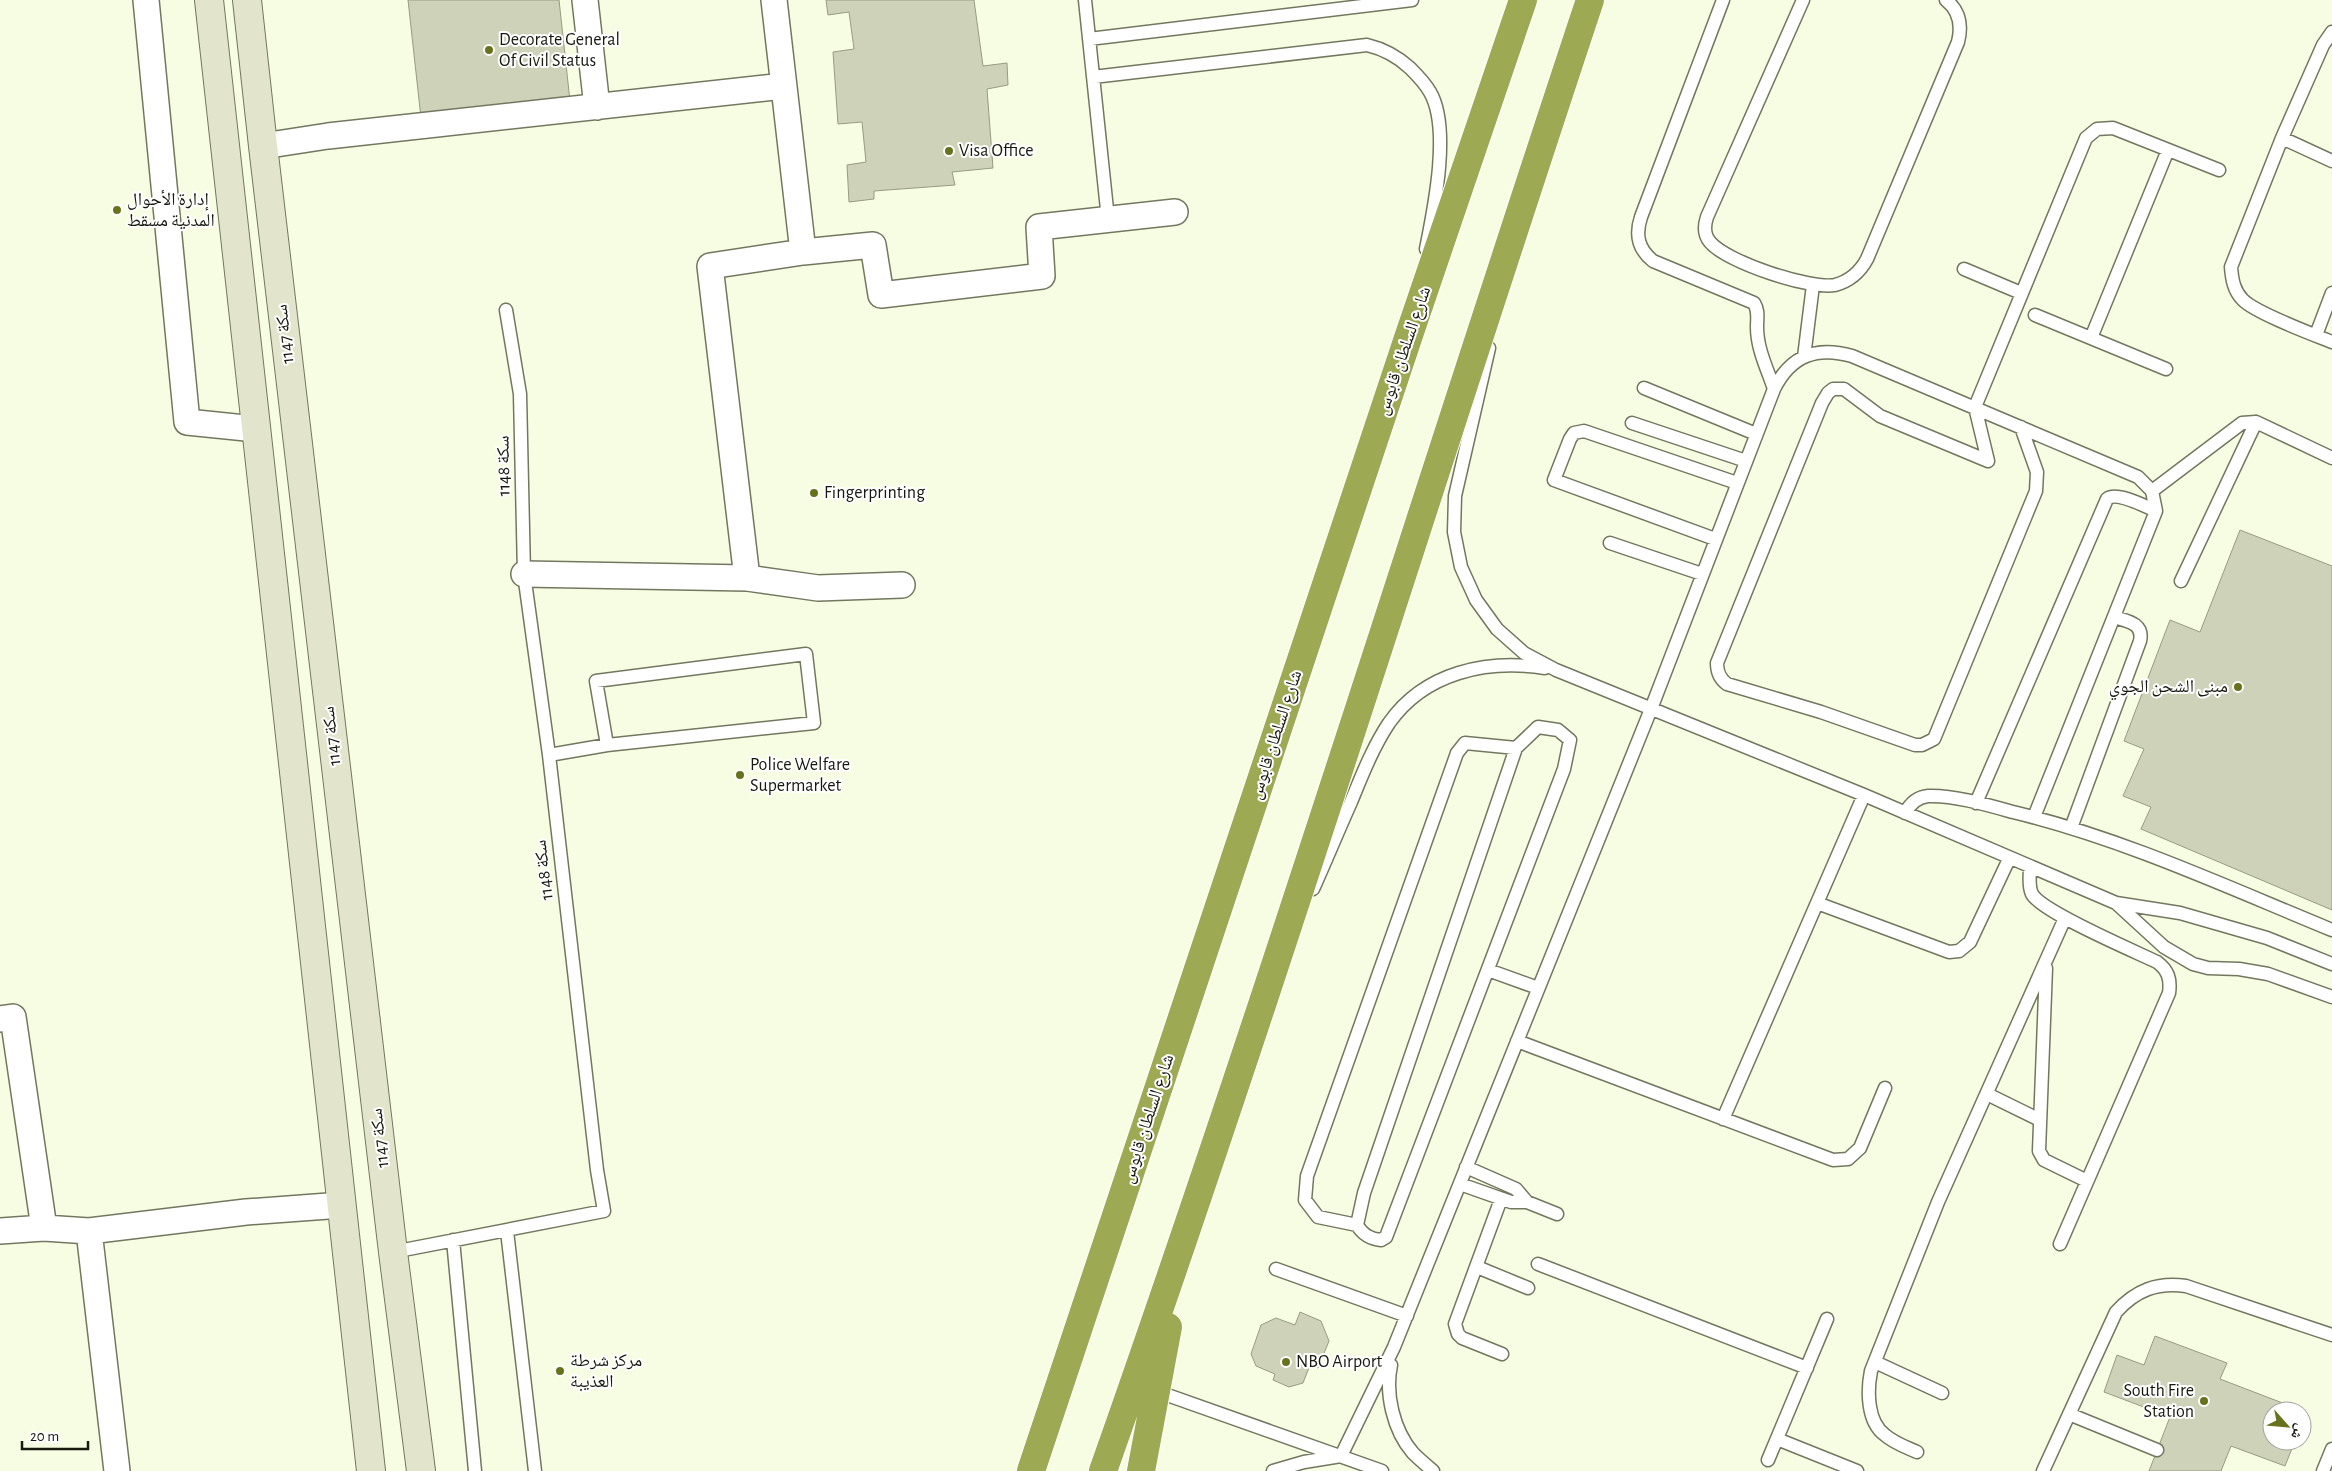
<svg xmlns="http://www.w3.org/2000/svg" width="2332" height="1471" viewBox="0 0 2332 1471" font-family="'Alegreya Sans','Noto Naskh Arabic',sans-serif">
  <rect width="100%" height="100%" fill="#f7fde2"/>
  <path fill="#cdd2b8" stroke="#979b83" d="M408,0H559L570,101L421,118Z
    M826,0H974L983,66L1007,63L1008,85L987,89L993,168L952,172L955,185L874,191V199L849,202L847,165L866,162L862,122L838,124L833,52L854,49L849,12L828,15Z
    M2240,530L2332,566V910L2141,829L2151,807L2123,796L2144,749L2124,741L2170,620L2200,632Z
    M1300,1312L1321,1321L1329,1341L1318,1368L1310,1365L1303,1383L1289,1387L1273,1380L1275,1374L1256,1366L1251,1354L1261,1325L1276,1318L1295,1325Z
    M2155,1336L2227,1363L2220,1379L2306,1412L2302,1422V1411H2272V1441H2295L2285,1466L2231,1446L2221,1471H2149L2170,1417L2104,1392L2117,1355L2144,1365Z"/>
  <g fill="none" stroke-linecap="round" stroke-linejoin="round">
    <defs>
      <path id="lane" d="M1085,0L1108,219
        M1723,0L1641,217C1635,235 1638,249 1653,261L1754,303C1759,311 1757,318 1757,327C1757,349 1767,368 1774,389
        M1803,0L1707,217C1704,226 1704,235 1710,242C1726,262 1811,290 1835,285C1850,281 1860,272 1867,259L1958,42C1962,26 1960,11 1946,0
        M2332,32L2323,45L2282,138L2231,267C2232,280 2234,291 2243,300C2256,313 2312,334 2332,342
        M1089,39L1412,0
        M1093,77L1367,45C1384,49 1397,56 1410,68C1417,75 1425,83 1430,92C1451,128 1434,209 1426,249
        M2282,138L2332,161
        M1964,269L2021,293
        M2035,315L2166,369
        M2316,335L2332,293
        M2091,338L2168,150
        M1489,348L1455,496L1454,532L1461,567L1476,600L1497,629L1524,653L1556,670L1864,795L2116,903L2180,913L2267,938L2332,964
        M1804,357L1813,285
        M1644,388L1756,434
        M1632,423L1746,461
        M1988,461L1880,416L1844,389H1833L1828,393L1822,403L1717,663C1717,673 1720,679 1727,684L1821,712L1915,745H1922L1934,739L2036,491L2037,472L2021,427
        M1988,461L1975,407L2086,138L2097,129L2113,128L2219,170
        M2152,491L2242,423L2256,422L2332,458
        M1715,539L1554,480L1570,439L1574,433L1584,431L1737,483
        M1610,543L1702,574
        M2181,581L2256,422
        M1538,727L1558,730L1570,740L1564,769L1386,1237L1381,1240C1370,1239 1363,1235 1357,1225L1364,1193L1516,748Z
        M549,755L607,745L814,723L806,654L596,681L607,745
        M1976,803L2107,499C2116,491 2145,506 2156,511
        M1905,813C1910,804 1917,797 1928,796C1954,795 1988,805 2013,812C2124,839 2227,887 2332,930
        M2071,828L2140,641C2144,623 2127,621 2114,617
        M2030,867C2030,876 2028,886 2032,894C2042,912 2134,951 2157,962C2168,970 2171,979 2169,993L2060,1244
        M1313,889C1326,860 1338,831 1351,802C1362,775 1373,747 1389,723C1425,672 1487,659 1545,668
        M1817,903L1949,952L1959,951L1970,942L2009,859
        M2116,903L2164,947L2193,964L2208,968L2239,969L2268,974L2332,997
        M2046,968L2039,1151L2044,1160L2087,1181
        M1488,970L1538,988
        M1517,1041L1833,1160L1848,1159L1860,1148L1885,1088
        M1987,1094L2040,1120
        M1723,1119L1864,795
        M1466,1167L1516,1189L1527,1202
        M1460,1184L1511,1202H1527L1557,1214
        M1501,1199L1455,1324L1458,1334L1462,1338L1502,1354
        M1357,1225L1318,1217L1305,1200L1307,1176L1457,753L1465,743L1516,748
        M507,1231L535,1471
        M453,1240L475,1471
        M393,1252L604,1211L597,1170L549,755L524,574L520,394L506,310
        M1538,1264L1807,1368
        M1477,1267L1528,1288
        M1276,1269L1407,1316
        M1875,1362L1942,1393
        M1391,1365C1385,1393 1393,1430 1413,1453C1419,1459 1426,1465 1433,1471
        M1156,1391L1382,1471
        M2069,1414L2157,1450
        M1777,1439L1857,1471
        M1917,1452C1906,1447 1894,1443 1885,1435C1867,1422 1867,1391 1871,1371L1938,1202L2065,918
        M1768,1460L1827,1319
        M1273,1471L1304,1462L1341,1456L1394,1347L1651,709L1774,389C1791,355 1817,346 1852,356L2138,477L2152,491L2156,511L2034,817
        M2043,1471L2116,1312C2136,1290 2157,1282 2186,1286L2332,1335
        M2323,1471L2332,1449"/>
      <path id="street" d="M146,0L187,422L256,429
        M585,0L597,107
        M774,0L803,252
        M263,146L328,136L783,86
        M524,574L747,578L818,588L902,585
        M747,578L710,266L803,252L873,245L881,295L1042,276L1039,227L1175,212
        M0,1019L13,1017L44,1228
        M0,1231L44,1228L89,1231L246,1212L342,1205
        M89,1231L117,1471"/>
      <path id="secondary" d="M209,0L371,1471
        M247,0L263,146L393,1252L421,1471"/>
      <path id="highway" d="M1031,1471L1408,338L1523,0
        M1103,1471C1275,984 1427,490 1590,0
        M1141,1471L1168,1327"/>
    </defs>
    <use href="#lane" stroke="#72775f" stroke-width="15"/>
    <use href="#street" stroke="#72775f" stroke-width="28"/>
    <use href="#secondary" stroke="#72775f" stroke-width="30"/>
    <use href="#highway" stroke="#fff" stroke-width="30"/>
    <use href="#lane" stroke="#fff" stroke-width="12"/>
    <use href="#street" stroke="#fff" stroke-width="25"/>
    <use href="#secondary" stroke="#e2e5cb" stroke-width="28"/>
    <use href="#highway" stroke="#9da953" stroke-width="28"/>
  </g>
  <g fill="#68721c" stroke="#fff" stroke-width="2">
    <circle cx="489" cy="50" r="5"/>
    <circle cx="949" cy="151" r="5"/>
    <circle cx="117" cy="210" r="5"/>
    <circle cx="814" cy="493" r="5"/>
    <circle cx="2238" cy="687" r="5"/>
    <circle cx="740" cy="775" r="5"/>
    <circle cx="1286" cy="1362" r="5"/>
    <circle cx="560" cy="1371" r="5"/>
    <circle cx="2204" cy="1401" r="5"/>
  </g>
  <g text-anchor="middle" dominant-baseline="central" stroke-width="4" stroke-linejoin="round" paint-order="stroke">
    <g font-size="18" fill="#17190f" stroke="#fff" text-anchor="start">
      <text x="499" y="40">Decorate General<tspan x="499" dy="21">Of Civil Status</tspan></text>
      <text x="959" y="151">Visa Office</text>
      <text x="127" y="200">إدارة الأحوال<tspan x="127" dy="21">المدنية مسقط</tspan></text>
      <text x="824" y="493">Fingerprinting</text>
      <text x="2228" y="687" text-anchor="end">مبنى الشحن الجوي</text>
      <text x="750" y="765">Police Welfare<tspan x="750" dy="21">Supermarket</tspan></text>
      <text x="570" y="1361">مركز شرطة<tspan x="570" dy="21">العذيبة</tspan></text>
      <text x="1296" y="1362">NBO Airport</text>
      <text x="2194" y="1391" text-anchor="end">South Fire<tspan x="2194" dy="21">Station</tspan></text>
    </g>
    <g font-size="18" fill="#17190f" stroke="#fff">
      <text transform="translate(285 334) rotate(-97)">سكة 1147</text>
      <text transform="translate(1404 351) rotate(-71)">شارع السلطان قابوس</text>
      <text transform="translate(504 466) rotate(-91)">سكة 1148</text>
      <text transform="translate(1276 735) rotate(-72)">شارع السلطان قابوس</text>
      <text transform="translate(332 736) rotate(-97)">سكة 1147</text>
      <text transform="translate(544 870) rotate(-97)">سكة 1148</text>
      <text transform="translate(1148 1119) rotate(-72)">شارع السلطان قابوس</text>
      <text transform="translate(380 1138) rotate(-97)">سكة 1147</text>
    </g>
  </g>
  <g transform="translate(2287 1426) rotate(117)"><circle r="24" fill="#ffffff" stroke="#a2a39f"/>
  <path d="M0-4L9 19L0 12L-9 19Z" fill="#68721c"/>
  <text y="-8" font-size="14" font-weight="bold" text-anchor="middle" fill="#17190f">ش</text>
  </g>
  <path d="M22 1441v8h66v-8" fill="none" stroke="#17190f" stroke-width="2.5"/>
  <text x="30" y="1441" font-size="15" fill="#17190f" stroke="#ffffff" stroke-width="4" paint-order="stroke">20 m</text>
</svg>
